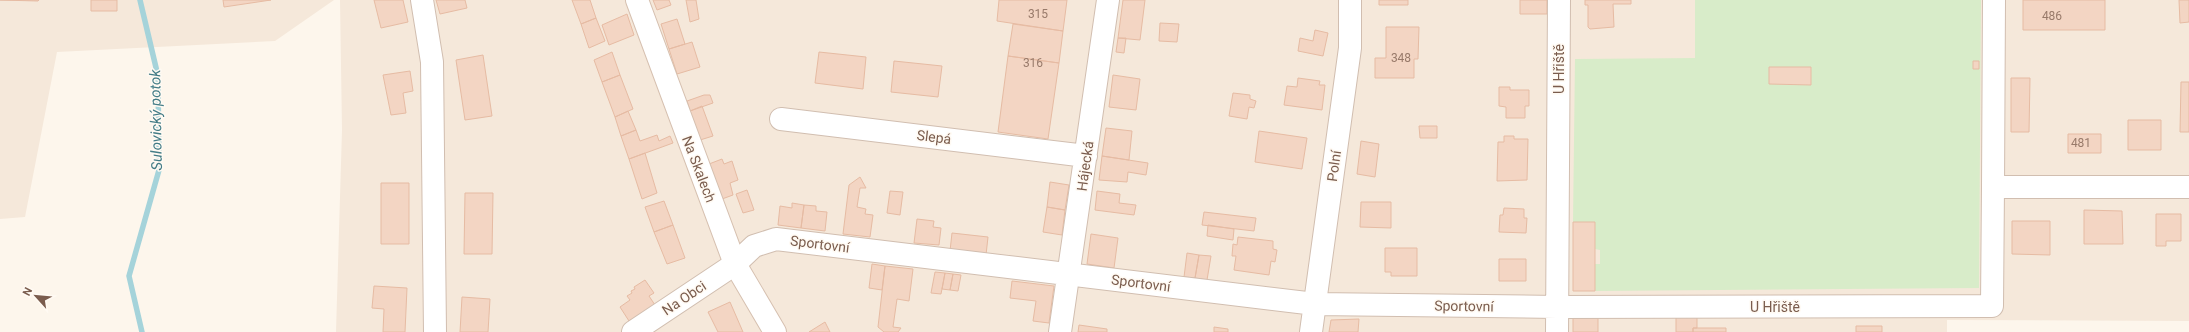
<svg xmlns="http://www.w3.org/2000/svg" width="2189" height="332" viewBox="0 0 2189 332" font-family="Roboto,sans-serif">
  <rect width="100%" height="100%" fill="#fdf6ec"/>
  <path fill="#f5e8da" d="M0,0H334L275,41L57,52L25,217L0,219Z
    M340,0H2189V321L1947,320V332H336L342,130Z"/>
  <path fill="#d8ecc9" d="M1695,0H1981L1979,288L1595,291V264H1600V250L1595,249V223L1573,222L1575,59L1695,58Z"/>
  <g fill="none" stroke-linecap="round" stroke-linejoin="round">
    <path stroke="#a5d3da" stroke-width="5.5" d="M140,0L158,76L159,170L129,276L142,332"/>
  </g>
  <path fill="#f3d5c3" stroke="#e6bba3" d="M0,0H39L38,1Z
    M91,0H117V11H91Z
    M223,0H271L224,7Z
    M374,0H403L408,22L381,28Z
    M436,0H465L467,8L440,14Z
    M572,0H590L596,18L581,24Z
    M653,0H669L671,5L657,10Z
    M686,0H696L699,19L690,22Z
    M999,0H1067L1063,31L997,21Z
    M1123,0H1145L1140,40L1118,38Z
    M1379,0H1408V5H1379Z
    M1520,0H1547V14H1520Z
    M1585,0H1631V4H1613L1614,27L1590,29L1588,27V5H1585Z
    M2023,0H2105V30H2023Z
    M2179,0H2189V22L2180,23Z
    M627,14L634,35L609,45L602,25Z
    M596,18L605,41L589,48L581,24Z
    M677,19L685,44L669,49L661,24Z
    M1160,23L1179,24L1177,42L1159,41Z
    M1013,24L1063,31L1059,63L1008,56Z
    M1386,27H1419L1418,59H1414V78H1375V58H1386Z
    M1315,30L1328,33L1323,56L1298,51L1300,38L1313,41Z
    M1118,38H1126L1124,53L1116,52Z
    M692,42L700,67L677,74L669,49Z
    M612,52L620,75L602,82L594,60Z
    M819,52L866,57L863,89L815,83Z
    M483,55L492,116L465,120L456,60Z
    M1008,56L1059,63L1048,139L998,132Z
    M894,61L942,66L938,97L891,92Z
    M1973,61H1979V69H1973Z
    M1769,67H1811V85L1769,84Z
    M410,71L413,91L403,93L406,113L391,115L383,75Z
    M620,75L633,109L615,117L602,82Z
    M1113,75L1140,79L1136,110L1109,107Z
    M1298,78L1320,81L1319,85H1325L1322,110L1284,105L1287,86L1297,87Z
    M2011,78H2030L2029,132H2011Z
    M2181,82H2189V132H2180Z
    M1499,87H1510V90H1529V106H1525V118H1506V107L1499,106Z
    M1233,93L1250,95V99L1256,101L1254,108L1249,107L1247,119L1229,116Z
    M704,95H710L713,103L690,111L687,101Z
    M702,106L713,136L700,140L690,111Z
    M628,111L636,130L621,136L615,117Z
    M2128,120H2161V150H2128Z
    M1419,126H1437V138H1420Z
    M1106,128L1132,131L1129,160L1102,156Z
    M636,130L640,141L657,135L659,141L670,136L673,143L629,159L621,136Z
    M1259,131L1307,138L1302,169L1255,162Z
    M2068,134H2101V153H2068Z
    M1504,136H1514V139H1528L1527,180L1497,181L1498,142H1504Z
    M1361,141L1379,144L1375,177L1357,174Z
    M645,153L657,193L642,199L629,159Z
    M1102,156L1148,163L1146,175L1128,172L1127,182L1099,180Z
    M722,159L724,164L732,161L738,180L730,183L733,195L722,199L709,164Z
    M860,177L866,188H860L857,207L866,209L865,214L873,215L870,237L843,234L849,185Z
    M1050,182L1069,185L1065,210L1047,207Z
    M381,183H409V244H381Z
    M747,190L754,210L743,213L736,194Z
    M890,191L903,192L900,215L887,213Z
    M1097,191L1120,194L1119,203L1136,205L1134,215L1095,210Z
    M465,193H493L492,254H464Z
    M664,201L673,225L654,232L645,207Z
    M1361,202H1391V228L1360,227Z
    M792,203L804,205L801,228L778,225L780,206L792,208Z
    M804,205L816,206V211L827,212L825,231L801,228Z
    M1047,207L1065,210L1062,235L1043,232Z
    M1504,208L1524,209V218H1527L1526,233L1499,232L1500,215H1503Z
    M2084,210L2122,211L2123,244H2084Z
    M1204,212L1256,218L1254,231L1202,225Z
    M2156,214H2181V241H2166V246H2156Z
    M917,219L934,221L933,227L941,228L939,245L914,243Z
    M2012,221H2050V255L2012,254Z
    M1573,222H1595V291H1573Z
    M673,225L685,258L667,264L654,232Z
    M1208,225L1234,229L1233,240L1207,236Z
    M952,233L988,237L986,255L950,251Z
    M1091,234L1118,238L1114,268L1087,264Z
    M1238,237L1273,241V249L1277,250L1275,262L1271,261L1269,275L1234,270L1236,256H1232L1233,244L1237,245Z
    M1385,248H1417V276H1391V272H1385Z
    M1187,253L1199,255L1195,278L1184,277Z
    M1199,255L1211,256L1207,280L1195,278Z
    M1499,259H1526V281H1499Z
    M872,264L885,266L882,290L869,288Z
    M885,266L913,269L909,301L897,299L893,327L901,328L898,332H884L878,327Z
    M935,272L945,273L941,294L931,293Z
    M945,273L953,274L950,290L942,289Z
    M953,274L961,275L958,291L950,290Z
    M645,280L654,293L649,296L655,305L629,321L620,307L630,300L627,296L632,293L631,291L635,289L634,287Z
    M1012,281L1054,286L1049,323L1033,321L1036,301L1010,298Z
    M374,286L407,288L405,332H383L384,309L372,308Z
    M462,297L490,299L488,332H460Z
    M730,302L743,332H718L708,312Z
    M1676,317H1697V328H1693V332H1676Z
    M1573,318H1598V332H1573Z
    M1359,319L1358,332H1329L1331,320Z
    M825,322L830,332H809Z
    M1079,325L1107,329V332H1078Z
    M1856,326H1882V332H1856Z
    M1214,327L1228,329V332H1214Z
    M1693,328H1726V332H1693Z"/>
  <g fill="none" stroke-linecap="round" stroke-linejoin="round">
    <defs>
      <path id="street" d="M422,0L432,62L435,332
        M781,119L1086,156
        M1993,187L1994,0
        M633,332L735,264L754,246L776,239L1315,304L1557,307L1992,306L1993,187H2189
        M1060,332L1108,0
        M1311,332L1350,48V0
        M1557,332L1559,0"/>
      <path id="secondary" d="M637,0L735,264L775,332"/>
    </defs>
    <use href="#street" stroke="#d1beb0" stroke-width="24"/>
    <use href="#secondary" stroke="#d6c0b0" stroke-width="24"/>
    <use href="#street" stroke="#fff" stroke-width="22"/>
    <use href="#secondary" stroke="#fff" stroke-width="22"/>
  </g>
  <g text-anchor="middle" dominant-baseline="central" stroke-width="3" stroke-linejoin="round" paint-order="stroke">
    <g font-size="12" fill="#987a6a">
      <text x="1038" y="14">315</text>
      <text x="2052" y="16">486</text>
      <text x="1401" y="58">348</text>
      <text x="1033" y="63">316</text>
      <text x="2081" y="143">481</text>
    </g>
    <g font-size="14" fill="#7a5c4d" stroke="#fffaf3">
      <text transform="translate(1559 69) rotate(-90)">U Hřiště</text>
      <text transform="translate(934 137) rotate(7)">Slepá</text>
      <text transform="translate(1085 166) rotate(-82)">Hájecká</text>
      <text transform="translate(1334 166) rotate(-82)">Polní</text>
      <text transform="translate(699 169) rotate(69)">Na Skalech</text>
      <text transform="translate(820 244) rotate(7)">Sportovní</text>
      <text transform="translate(1141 283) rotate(7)">Sportovní</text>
      <text transform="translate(684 298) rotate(-34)">Na Obci</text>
      <text transform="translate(1464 306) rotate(1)">Sportovní</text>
      <text x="1775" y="307">U Hřiště</text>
    </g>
    <g font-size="15" font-style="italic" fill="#437c86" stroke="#fffaf3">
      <text transform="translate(156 120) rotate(-91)">Sulovický potok</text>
    </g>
  </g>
  <g transform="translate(36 296) rotate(297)" stroke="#fffaf3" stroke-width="3" paint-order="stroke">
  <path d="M0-3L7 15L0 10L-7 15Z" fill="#7a5c4d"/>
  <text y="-6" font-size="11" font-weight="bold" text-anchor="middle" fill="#7a5c4d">N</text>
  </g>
</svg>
